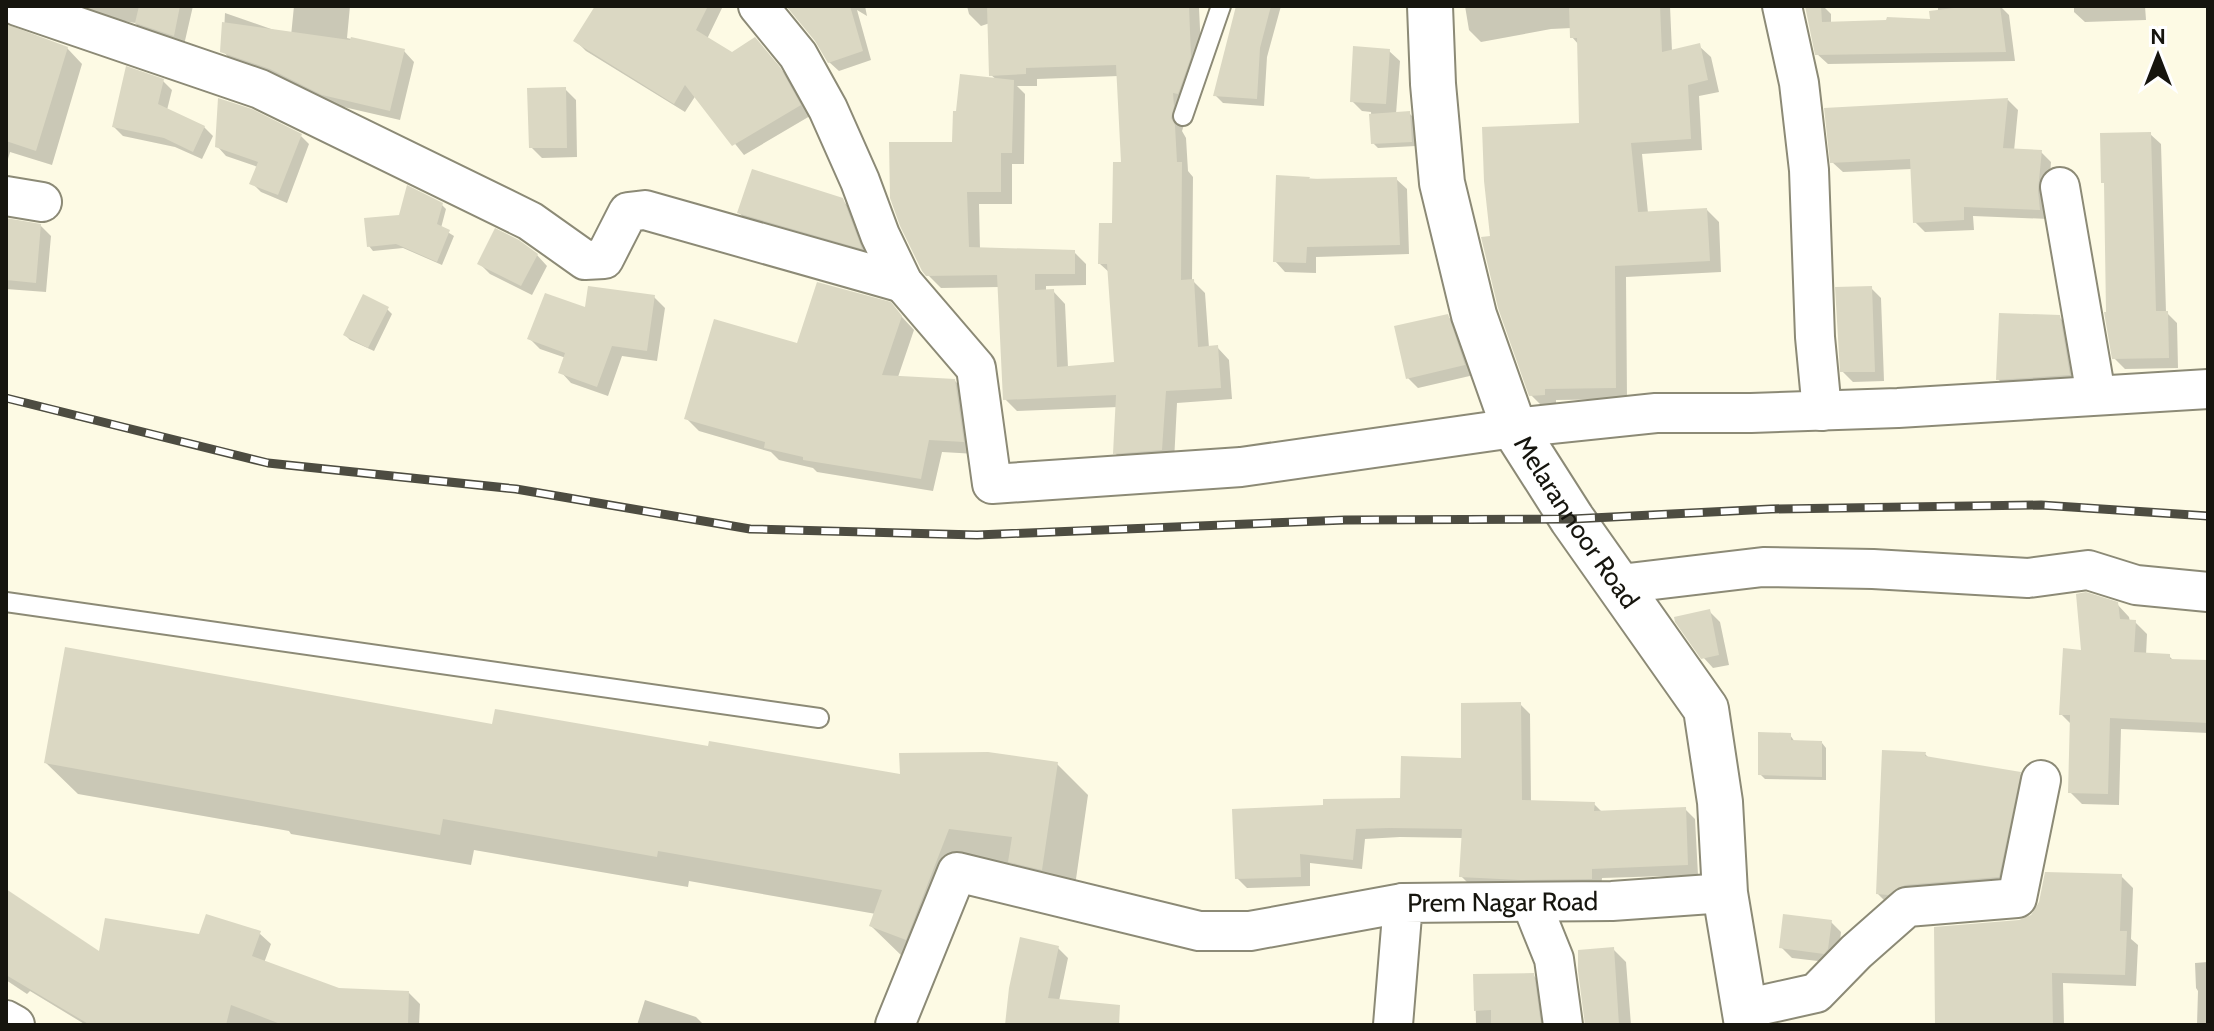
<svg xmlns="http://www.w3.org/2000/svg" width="2214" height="1031" viewBox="0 0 2214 1031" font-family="Cabin,sans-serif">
  <rect width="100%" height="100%" fill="#fdfae4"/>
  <path fill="#0003" fill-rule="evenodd" d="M69,6H193L184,45L144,32L135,23L101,17Z
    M294,6H350L347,38L404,51L414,62L400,120L335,105L233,62L223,51L225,13L291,36Z
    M597,6H723L707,39L732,54L765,50L790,80L810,116L744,155L696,95L685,112L586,51L576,41Z
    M788,6H865L867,16L857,10L871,60L839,71L829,62L817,40Z
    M967,6H1197L1199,8L1202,70L1182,131L1186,138L1188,171L1193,177L1192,280L1205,293L1209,348L1217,347L1229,360L1232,399L1177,403L1174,462L1127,465L1115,453L1118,407L1017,411L1005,399L999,287L941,288L923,270L954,144L997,80L991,75L990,23L981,26L969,14ZM1119,76L1124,164L1114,225L1100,264L1110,273L1116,364L1068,368L1065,304L1053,291L1046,292V286L1086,285V264L1074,252L980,249L979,204H1012V164H1024L1025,94L1017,86H1037V79Z
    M1238,6H1281L1267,57L1264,106L1223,103L1215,95Z
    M1465,6H1670L1672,51L1699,46L1711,57L1719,92L1699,96L1702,150L1642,154L1648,213L1707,210L1719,222L1721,272L1626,277L1627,399L1556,400V406L1543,407L1531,395L1492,238L1581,125L1579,45L1572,37V28L1551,29L1481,42L1469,30Z
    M1807,6H1823L1831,14V24L1932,21L1938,12V6H2000L2009,15L2015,61L1828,64L1817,54Z
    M2074,6H2145L2146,20L2085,22L2074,12Z
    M6,25L67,48L82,64L52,165L10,152L6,166Z
    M1389,51L1400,61L1396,114L1409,113L1414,118L1416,146L1378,148L1373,143L1371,112L1362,111L1352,101Z
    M163,81L172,90L167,110L204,127L213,136L202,159L175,147L123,136L114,127Z
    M565,89L576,100L577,157L542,158L531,147Z
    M2008,100L2018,110L2014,151L2041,152L2051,162L2048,202L2049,219L1973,216L1974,230L1925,232L1915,222L1912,169L1843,172L1832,162Z
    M2150,134L2161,144L2166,312L2177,323L2178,368L2125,369L2114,358Z
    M300,135L309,144L287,203L261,192L252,183L258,167L226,156L217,146Z
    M1278,177L1337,180L1396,179L1407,189L1409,254L1316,257V273L1285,272L1275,261Z
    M842,200L853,211L870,257L750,223L739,213Z
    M441,204L446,209L441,228L454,236L442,265L403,248L373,251L369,246L401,217Z
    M6,220L40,225L51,236L46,292L6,289Z
    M537,255L547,266L532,295L490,274L479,263Z
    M1871,288L1881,298L1884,381L1853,382L1842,371Z
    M654,297L665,308L657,361L622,356L608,396L571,383L561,372L566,358L540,349L530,339Z
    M890,304L914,330L898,377L954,380L967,393L976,454L942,452L933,491L817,472L813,468L779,460L771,452L699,431L686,418L798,346Z
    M387,309L392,314L374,351L350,340L345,335Z
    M1447,316L1458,326L1474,375L1418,388L1408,378Z
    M2059,317L2070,328L2080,385L2009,390L1998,379Z
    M2117,604L2129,617L2130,622H2135L2147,634L2146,655L2169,656L2174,661L2208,662V733L2121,729L2119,805L2082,804L2070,792L2072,725L2061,714L2083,652Z
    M1709,611L1720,622L1729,665L1713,668L1703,657Z
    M1520,704L1530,714L1531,802L1594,804L1602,812L1685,809L1695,819L1698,875L1602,878L1601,888L1471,886L1461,876L1463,838L1400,837L1365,839L1362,869L1310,863V886L1247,888L1237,878L1402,800L1463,760Z
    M494,726L710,748L902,776L1057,764L1088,795L1073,900L1042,893L1013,864L981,860L903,957L871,926L876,914L689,881L688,887L474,850L471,865L291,834L289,831L78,794L46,763Z
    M1790,735L1795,742L1822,743L1826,748V780L1765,779L1760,774Z
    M1925,754L1930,759L2020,774L2033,786L2011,890L1891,907L1878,894Z
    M2121,876L2133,888L2131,939L2138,945L2136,986L2063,983L2064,1025H1938L2019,922Z
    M6,891L101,954L201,936L259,933L271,944L264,963L338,990L409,993L420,1004L419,1025H86L30,991L27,994L6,980Z
    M1831,922L1841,932L1838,959L1835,963L1792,958L1781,947Z
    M1058,948L1068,958L1059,1001L1089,1025H1007Z
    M1613,949L1626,962L1631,1025H1586Z
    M2208,962V1025H2197L2198,991L2196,988L2195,963Z
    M1533,975L1546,988L1551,1025H1476L1475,976Z
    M645,1000L696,1017L704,1025H637Z"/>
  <path fill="#dbd8c3" d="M139,6H180L174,36L135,23Z
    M595,6H708L696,30L732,52L755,37L780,67L801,105L732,146L685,85L674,104L573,41Z
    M786,6H850L863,51L828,63L815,41Z
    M987,6H1189L1191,57L1178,94L1173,93L1174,106L1171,118L1175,125L1177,162H1182L1181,280L1194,279L1198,347L1218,345L1221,388L1166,391L1162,450L1113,454L1116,395L1003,400L997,275L926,276L922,271L900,226L890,198L889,142H952L953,111H956L960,74L1014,80L1012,153H1001V192H967L969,247L1075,250V274H1035V290L1054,289L1057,367L1114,362L1107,264H1098L1099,223H1112L1113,162H1121L1116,65L1026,68V74L989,76Z
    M1236,6H1271L1260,48L1257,99L1213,96Z
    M1569,6H1660L1662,52L1700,43L1708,80L1688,85L1691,139L1631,143L1638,212L1707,208L1710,261L1615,266L1616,388L1545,389V395L1529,396L1498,308L1481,237L1490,236L1484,181L1482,127L1579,123L1577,38H1570Z
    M1805,6H1821L1822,22L1886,20L1887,17L1930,19L1929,11L1970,6H2000L2006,52L1815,55Z
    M222,22L350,40L351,37L405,49L390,111L322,95L270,69L220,52Z
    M6,24L68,47L36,151L6,141Z
    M1353,46L1390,49L1386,104L1350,102Z
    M126,66L164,79L158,104L205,126L193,152L164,138L112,127Z
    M566,87L567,148H529L527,88Z
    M218,98L252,109L302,134L278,195L249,184L258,162L215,147Z
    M2008,98L2003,148L2042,150L2038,190L2040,210L1964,207V220L1913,223L1910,159L1830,163L1824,108Z
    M1410,111L1412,142L1371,144L1369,114Z
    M2151,132L2156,311H2168L2169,358L2112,359L2104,312H2106L2104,183H2101L2100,133Z
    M752,169L843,198L862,249L737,213Z
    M1276,175L1310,177L1309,179L1397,177L1400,245L1307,247L1306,263L1273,262Z
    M407,185L443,203L437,224L450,230L437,262L396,244L367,247L364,218L399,215Z
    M6,218L41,224L36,283L6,280Z
    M495,228L519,240L538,254L521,286L477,264Z
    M817,282L891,302L902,316L882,375L955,379L964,442L929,440L921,479L803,460V457L764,448L765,442L684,419L714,319L797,343Z
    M588,286L655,295L647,351L612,346L597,387L558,373L565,353L527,339L545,293L585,307Z
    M1872,286L1875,372H1840L1835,287Z
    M363,294L389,307L368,348L343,335Z
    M1999,313L2060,315L2070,375L1996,380Z
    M1448,314L1465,365L1406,379L1394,326Z
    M2086,592L2118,602L2120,619L2136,620L2134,652L2170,654V659L2208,660V723L2110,718L2108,794L2068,793L2070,715H2059L2063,648L2081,650L2076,594Z
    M1710,609L1719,655L1701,659L1675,622L1674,617Z
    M65,647L492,724L495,709L708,746L709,741L900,774L899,753L988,752L1058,762L1042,870L1008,862L1012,837L949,829L906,940L869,926L882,890L658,851L657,857L443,819L440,835L44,763Z
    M1521,702L1522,800L1595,802L1594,811L1686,807L1688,865L1592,869V879L1520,880L1459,877L1462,829L1389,828L1356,829L1353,860L1300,854L1301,877L1235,879L1232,809L1323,805V799L1400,798L1401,756L1461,758V703Z
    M1758,732L1791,733V740L1822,741V777L1758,775Z
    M1882,750L1926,752L1925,756L2021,772L1999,877L1905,885L1888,895L1876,894Z
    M2045,872L2122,874L2120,931H2127L2125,975L2052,973L2053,1025H1935L1934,927L2019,920L2031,915L2039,902Z
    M6,889L99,951L105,918L199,934L206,914L261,931L252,956L339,988L409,991L408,1025H283L231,1005L226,1025H90L6,975Z
    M1783,914L1832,920L1828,949L1824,954L1779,948Z
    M1020,937L1059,946L1048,998L1120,1005L1119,1025H1005L1009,988Z
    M1614,947L1619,1025H1585L1578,971V950Z
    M1534,973L1541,1025H1491V1010L1474,1011L1473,974Z"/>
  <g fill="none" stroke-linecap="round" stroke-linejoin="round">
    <defs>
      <path id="lane" d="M1183,116L1221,6
        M6,602L819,718"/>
      <g id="street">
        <path d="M17,6L260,89L530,221L585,260L604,259L628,212L645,210L903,283"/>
        <path d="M758,6L798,55L828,109L860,181L880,235L903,283L976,368L992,484L1241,467L1514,428L1656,413H1751L1898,408L2208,389"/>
        <path d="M1782,6L1799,83L1809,170L1815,337L1822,411"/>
        <path d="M2060,187L2096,395"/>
        <path d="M6,196L42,202"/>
        <path d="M1620,584L1763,567L1873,569L2028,578L2088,570L2136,585L2208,592"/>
        <path d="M1531,902L1554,959L1563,1025"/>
        <path d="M1744,1009L1816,993L1856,952L1907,907L2017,898L2041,780"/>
        <path d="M6,1020L15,1025"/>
        <path d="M895,1025L957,872L1199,931H1250L1403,903"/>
        <path id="s1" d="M1393,1025L1403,903L1612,901L1725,893"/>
      </g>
      <g id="secondary">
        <path id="s2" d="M1430,6L1433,84L1442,183L1474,315L1514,428L1572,519L1706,709L1720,802L1725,893L1747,1025"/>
      </g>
    </defs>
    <use href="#lane" stroke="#8c8a76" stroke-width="22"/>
    <use href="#street" stroke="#8c8a76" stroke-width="42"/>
    <use href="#secondary" stroke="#8c8a76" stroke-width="48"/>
    <use href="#lane" stroke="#fff" stroke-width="18"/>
    <use href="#street" stroke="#fff" stroke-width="38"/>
    <use href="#secondary" stroke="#fff" stroke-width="44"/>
    <defs>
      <path id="rail" d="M6,398L268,463L516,489L750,529L977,535L1345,520L1572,519L1771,509L2041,505L2208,516"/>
    </defs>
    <use href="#rail" stroke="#4d4c41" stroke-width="9"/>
    <use href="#rail" stroke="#fff" stroke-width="6" stroke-dasharray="18" stroke-linecap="butt"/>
  </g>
  <g text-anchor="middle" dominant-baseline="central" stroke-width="8" stroke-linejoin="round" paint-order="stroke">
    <g font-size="26" fill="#16150e" stroke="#fff">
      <text stroke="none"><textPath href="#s2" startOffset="546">Melarannoor Road</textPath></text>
      <text stroke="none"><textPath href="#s1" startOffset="222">Prem Nagar Road</textPath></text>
    </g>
  </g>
  <rect width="2214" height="1031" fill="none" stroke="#16150e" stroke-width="16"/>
  <g transform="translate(2158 56)" stroke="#ffffff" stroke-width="6" paint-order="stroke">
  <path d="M0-6L14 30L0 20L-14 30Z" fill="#16150e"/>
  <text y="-12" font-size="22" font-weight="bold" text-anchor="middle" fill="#16150e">N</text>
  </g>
</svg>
